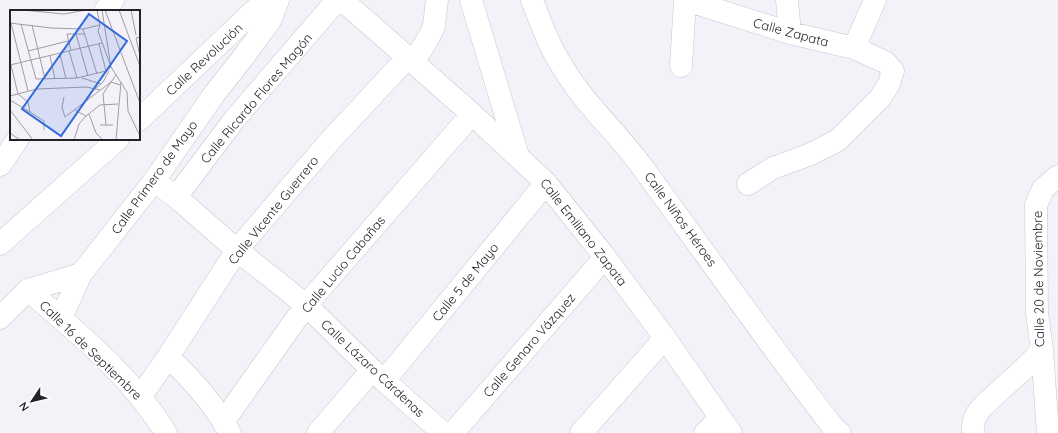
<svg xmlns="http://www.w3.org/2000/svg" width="1058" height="433" viewBox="0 0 1058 433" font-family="Quicksand,sans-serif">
  <rect width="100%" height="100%" fill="#f4f1f9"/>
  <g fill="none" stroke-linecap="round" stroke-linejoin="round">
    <defs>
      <path id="minor" d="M342,0L472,114L546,183L605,257L665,338L731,433
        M471,0L518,156
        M532,0C541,23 549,46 562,66C584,104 618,133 643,168C706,254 767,342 833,427L840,433
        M686,0L790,33L854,48L885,62L893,71L889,84L880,98L838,140L811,154L773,168L748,184
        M787,0L790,33
        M105,11L113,0
        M854,48L875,0
        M414,62L430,35L434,26L437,0
        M681,66L685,0
        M139,120L258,7L269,0
        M0,165L18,139
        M154,181L176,197L237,250L306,305L372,370L443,433
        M176,197L234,120L337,0
        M0,244L118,139
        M28,290C78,333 131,376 166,433
        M0,318L28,290L81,274L154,181L215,93L245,55L271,19L278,0
        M61,318L81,274
        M1042,350L1048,433
        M168,357C192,379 214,404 230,433
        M384,381L546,183
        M141,396L168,357L237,250L329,142L408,57
        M223,422L306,305L472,114
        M318,433L372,370
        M453,433L605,257
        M581,433L665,338
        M705,433L720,418
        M973,433C972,421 975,415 983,406L1028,365L1042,350L1037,313L1036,205L1043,189L1058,176"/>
    </defs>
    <use href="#minor" stroke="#c8c6cd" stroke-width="23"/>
    <use href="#minor" stroke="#fff" stroke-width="22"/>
  </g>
  <g text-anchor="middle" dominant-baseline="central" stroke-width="3" stroke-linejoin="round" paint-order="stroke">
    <g font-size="13" fill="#232225" stroke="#fff">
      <text transform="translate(791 32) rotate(15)">Calle Zapata</text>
      <text transform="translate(204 59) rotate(-43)">Calle Revolución</text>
      <text transform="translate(256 98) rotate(-50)">Calle Ricardo Flores Magón</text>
      <text transform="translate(154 177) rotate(-54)">Calle Primero de Mayo</text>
      <text transform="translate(273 210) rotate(-51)">Calle Vicente Guerrero</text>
      <text transform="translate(681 219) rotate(54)">Calle Niños Héroes</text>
      <text transform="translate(584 232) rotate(52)">Calle Emiliano Zapata</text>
      <text transform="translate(343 264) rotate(-50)">Calle Lucio Cabañas</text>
      <text transform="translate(1038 279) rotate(-91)">Calle 20 de Noviembre</text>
      <text transform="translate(465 282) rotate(-51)">Calle 5 de Mayo</text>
      <text transform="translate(529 345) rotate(-49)">Calle Genaro Vázquez</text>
      <text transform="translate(91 350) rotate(44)">Calle 16 de Septiembre</text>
      <text transform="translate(373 368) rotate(43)">Calle Lázaro Cárdenas</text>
    </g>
  </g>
  <g transform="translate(10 10)">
    <rect width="130" height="130" fill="#f4f1f9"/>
    <path fill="none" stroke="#a09ea4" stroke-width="1" d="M12,0L54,4L76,0M87,0L90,15L88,21L101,57L96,61M92,0L101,57L117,82L118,101L130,126M95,0L130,93M109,0L130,56M121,0L126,25M0,13L41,18L73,19L90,15M1,13L18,81M11,14L26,69L67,68L96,61M22,15L35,69M73,19L87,64M66,24L78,66M130,27L126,28L130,46M89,34L96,61M18,41L58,31M59,41L67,68M61,41L57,24H75M50,44L56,69M40,46L45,69M0,55L92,33M1,55L8,84L18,92L20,102L34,111V120M72,68L91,74M85,79L93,72L99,61M0,86L27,79L76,77L90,80M54,87L52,97L55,107L101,72L106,65M0,90L20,102M0,100L23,130M65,100L76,106M79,104L86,123L93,130M90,115H103M96,115L93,84L101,72L110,75M0,123L10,130M64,130L69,114L76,106L90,95L108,94M106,130L111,72"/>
    <path fill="#326bda" fill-opacity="0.15" stroke="#326bda" stroke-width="2" d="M79,4L117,31L51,126L12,99Z"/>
    <rect width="130" height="130" fill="none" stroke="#232225" stroke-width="2"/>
  </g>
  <g transform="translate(32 401) rotate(235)" stroke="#ffffff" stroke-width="3" paint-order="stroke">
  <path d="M0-3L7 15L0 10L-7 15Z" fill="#232225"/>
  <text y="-6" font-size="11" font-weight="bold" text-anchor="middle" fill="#232225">N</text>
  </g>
</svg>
